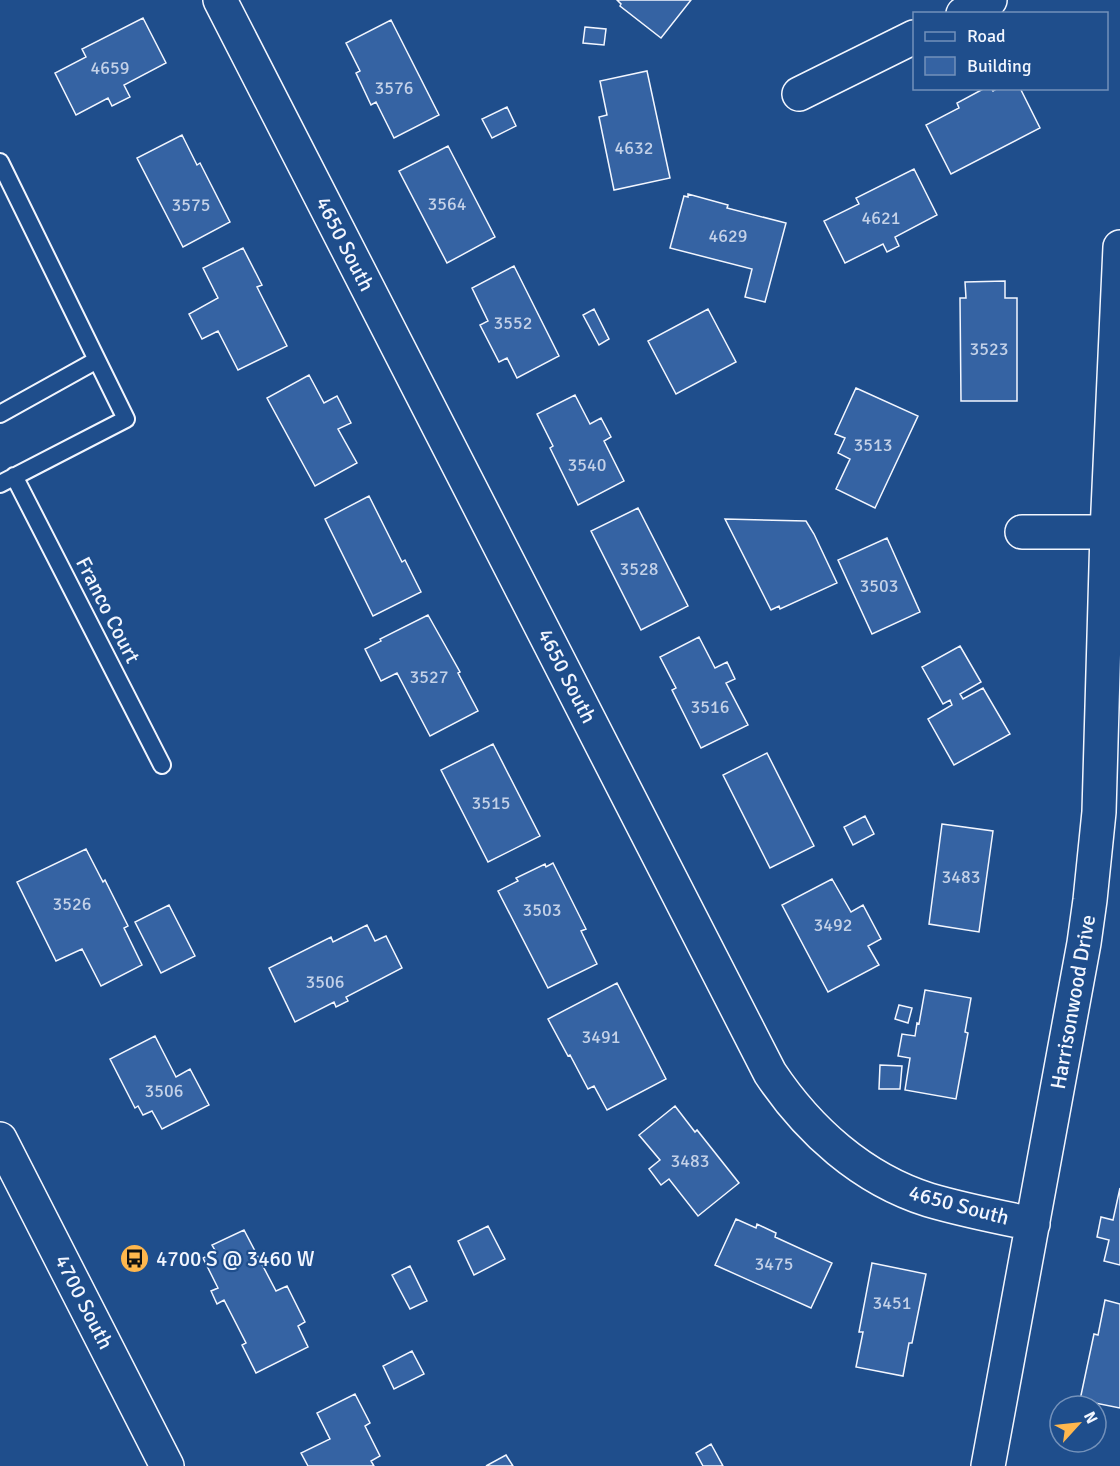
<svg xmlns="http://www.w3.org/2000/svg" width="1120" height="1466" viewBox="0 0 1120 1466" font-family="Signika,sans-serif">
  <rect width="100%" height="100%" fill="#1f4e8c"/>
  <path fill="#3563a3" stroke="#f2f6ff" stroke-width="1.5" d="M617,0H691L661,38L620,6L621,4Z
    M143,18L166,63L124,85L130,97L112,106L108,98L76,115L55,73L86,57L82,49Z
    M391,20L439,115L394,138L376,102L371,105L356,73L360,71L346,43Z
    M585,27L606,29L604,45L583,43Z
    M647,71L670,178L614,190L599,117L607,115L600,81Z
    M985,88H991L993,91L998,88H1020L1040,128L951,174L926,125L959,108L957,103Z
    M507,107L516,126L492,138L482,119Z
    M182,135L197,165L200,163L230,222L183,247L137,158Z
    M448,146L495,237L447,263L399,171Z
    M914,169L937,215L895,237L899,246L887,252L883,244L845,263L824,221L859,204L856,198Z
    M688,194L728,205L727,208L786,223L765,302L745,297L752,269L670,248L684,196L688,197Z
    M243,248L262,285L257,287L287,346L238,370L218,331L202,339L189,314L218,298L203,268Z
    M514,266L559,356L517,378L507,358L499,362L480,325L488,321L472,288Z
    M1005,281V298H1017V401H961L960,298H966L965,282Z
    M594,309L609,339L599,345L583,315Z
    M708,309L736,362L676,394L648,341Z
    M309,375L324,403L337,396L351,423L338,429L357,463L315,486L267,398Z
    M856,388L918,416L875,508L836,489L850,459L838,453L845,438L835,434Z
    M575,395L590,424L601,418L611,437L604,441L624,481L578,505L550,448L553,446L537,414Z
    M369,496L402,562L405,560L421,592L373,616L325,519Z
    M638,508L688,606L641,630L591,531Z
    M725,519L806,521L814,534L837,583L780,609L779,606L771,610Z
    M887,538L920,612L872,634L838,560Z
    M428,615L460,672L458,673L478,711L430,736L397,673L381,681L365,649L381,641L380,639Z
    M699,637L715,668L727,662L735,679L726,683L748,725L701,748L672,690L676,688L660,657Z
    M960,646L981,682L960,694L963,699L983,688L1010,734L954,765L928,719L952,705L950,700L943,704L922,667Z
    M493,744L540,836L488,862L441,770Z
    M767,753L814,846L770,868L723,775Z
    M865,816L874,834L853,845L844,827Z
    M942,824L993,831L979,932L929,924Z
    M86,849L103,882L105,880L128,926L124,928L142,965L101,986L82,949L56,961L17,882Z
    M553,863L586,929L581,931L597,964L548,988L498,891L518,881L516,878L545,864L546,867Z
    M832,879L851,912L863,905L881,939L868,946L879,965L828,992L782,905Z
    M169,905L195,956L161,973L135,922Z
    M367,925L375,941L386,936L402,968L346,997L348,1001L336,1007L334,1002L295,1022L269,968L331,937L333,942Z
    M617,983L666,1079L607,1110L594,1086L588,1089L570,1055L568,1056L548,1019Z
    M925,990L971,998L965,1032L968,1033L956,1099L905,1090L910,1058L898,1056L902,1034L915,1036L917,1023L919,1024Z
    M899,1005L912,1008L908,1023L895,1019Z
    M155,1036L176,1077L190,1069L209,1105L162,1129L152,1111L143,1115L138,1106L135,1108L110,1059Z
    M880,1065L902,1066L900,1089H879Z
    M675,1106L695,1132L697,1130L739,1183L698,1216L669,1179L661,1185L649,1169L660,1160L639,1135Z
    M1120,1188V1265L1104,1261L1109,1240L1097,1237L1101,1217L1113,1220Z
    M736,1219L756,1228L757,1224L776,1233L775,1237L832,1263L811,1308L715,1265Z
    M488,1226L505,1259L474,1275L458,1241Z
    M244,1230L276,1291L287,1286L305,1322L298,1326L308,1347L256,1373L242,1345L246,1343L224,1300L217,1304L211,1291L218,1288L203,1258L216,1252L212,1245Z
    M872,1263L926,1274L912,1343H909L903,1376L856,1367L863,1332H859Z
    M410,1266L427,1301L410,1309L392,1275Z
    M1105,1300L1120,1304V1408L1080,1400L1094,1334L1098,1335Z
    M412,1351L424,1374L394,1389L383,1366Z
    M355,1394L370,1423L365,1426L380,1456L371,1461L374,1466H308L301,1453L330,1439L317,1413Z
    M711,1444L723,1466H703L696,1453Z
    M506,1455L513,1466H486Z"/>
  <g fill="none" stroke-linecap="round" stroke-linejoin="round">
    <defs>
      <path id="lane" d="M0,162L97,360L0,414
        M14,476L162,765
        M0,484L126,419L97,360"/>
      <path id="street" d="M220,0L770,1073C808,1130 862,1179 929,1200C963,1210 998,1217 1033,1224
        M963,14L990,0
        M799,94L914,37
        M1022,532H1107
        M988,1466L1084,943L1090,900L1099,812L1107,532L1120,247"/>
      <path id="primary" d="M0,1139L167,1466"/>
    </defs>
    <use href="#lane" stroke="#f2f6ff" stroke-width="20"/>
    <use href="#street" stroke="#f2f6ff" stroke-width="36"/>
    <use href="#primary" stroke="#f2f6ff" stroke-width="36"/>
    <use href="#lane" stroke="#1f4e8c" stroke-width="16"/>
    <use href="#street" stroke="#1f4e8c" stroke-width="33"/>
    <use href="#primary" stroke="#1f4e8c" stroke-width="33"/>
  </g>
  <defs>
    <symbol id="bus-disc" viewBox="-11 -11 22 22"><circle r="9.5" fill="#ffb74d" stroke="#1f4e8c"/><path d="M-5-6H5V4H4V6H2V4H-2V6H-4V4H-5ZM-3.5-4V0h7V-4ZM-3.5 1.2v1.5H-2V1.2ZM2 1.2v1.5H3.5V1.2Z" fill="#111"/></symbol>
  </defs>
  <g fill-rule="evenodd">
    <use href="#bus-disc" x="118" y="1242" width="33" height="33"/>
  </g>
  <g text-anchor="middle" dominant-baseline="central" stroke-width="4.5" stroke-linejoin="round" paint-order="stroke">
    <g font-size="18" fill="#c3d1e8">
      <text x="110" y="68">4659</text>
      <text x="394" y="88">3576</text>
      <text x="634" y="148">4632</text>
      <text x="447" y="204">3564</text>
      <text x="191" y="205">3575</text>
      <text x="881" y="218">4621</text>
      <text x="728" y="236">4629</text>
      <text x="513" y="323">3552</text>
      <text x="989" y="349">3523</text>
      <text x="873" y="445">3513</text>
      <text x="587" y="465">3540</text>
      <text x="639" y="569">3528</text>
      <text x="879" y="586">3503</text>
      <text x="429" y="677">3527</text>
      <text x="710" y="707">3516</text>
      <text x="491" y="803">3515</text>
      <text x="961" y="877">3483</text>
      <text x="72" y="904">3526</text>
      <text x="542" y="910">3503</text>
      <text x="833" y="925">3492</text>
      <text x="325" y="982">3506</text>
      <text x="601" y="1037">3491</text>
      <text x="164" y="1091">3506</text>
      <text x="690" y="1161">3483</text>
      <text x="774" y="1264">3475</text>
      <text x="892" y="1303">3451</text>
    </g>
    <g font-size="21" fill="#f2f6ff" stroke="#1f4e8c">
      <text transform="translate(345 244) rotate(63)">4650 South</text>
      <text transform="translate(108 610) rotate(63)">Franco Court</text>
      <text transform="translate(567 676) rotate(63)">4650 South</text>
      <text transform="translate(1073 1002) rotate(-80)">Harrisonwood Drive</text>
      <text transform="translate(959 1205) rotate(15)">4650 South</text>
      <text transform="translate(84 1302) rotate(63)">4700 South</text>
    </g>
    <g font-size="21" fill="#f2f6ff" stroke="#1f4e8c" text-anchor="start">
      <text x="156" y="1259">4700 S @ 3460 W</text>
    </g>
  </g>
  <rect x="913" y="12" width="195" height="78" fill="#1f4e8c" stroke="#7391ba" stroke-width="1.5"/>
  <rect x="925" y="32" width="30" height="9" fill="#1f4e8c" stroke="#7391ba" stroke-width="1.5"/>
  <text x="967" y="42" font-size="18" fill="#f2f6ff">Road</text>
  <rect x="925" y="57" width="30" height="18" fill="#3563a3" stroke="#7391ba" stroke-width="1.5"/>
  <text x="967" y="72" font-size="18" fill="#f2f6ff">Building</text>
  <g transform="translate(1078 1424) rotate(63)"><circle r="28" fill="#1f4e8c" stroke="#7391ba" stroke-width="1.5"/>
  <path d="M0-4.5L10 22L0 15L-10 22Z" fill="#ffb74d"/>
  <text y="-9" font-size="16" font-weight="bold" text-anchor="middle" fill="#f2f6ff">N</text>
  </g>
</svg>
